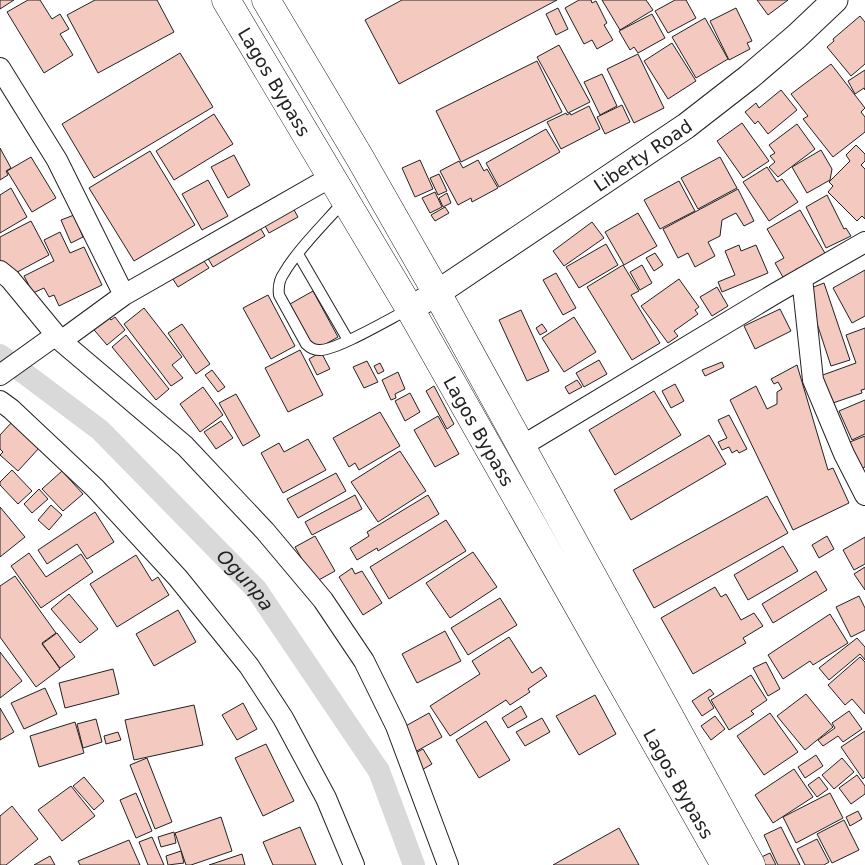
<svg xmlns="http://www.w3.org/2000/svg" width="865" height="865" viewBox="0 0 865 865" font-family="'DejaVu Sans',sans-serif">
  <rect width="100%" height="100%" fill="#fff"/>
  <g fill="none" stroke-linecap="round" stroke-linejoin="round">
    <path stroke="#d9d9d9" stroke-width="22" id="s1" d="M0,355L100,430L256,589L379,771L414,865"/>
  </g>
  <path fill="#f3c9c0" stroke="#222" d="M0,0H14L0,9Z
    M28,0H40L52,19L60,14L69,29L60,34L73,55L44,73L7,12Z
    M95,0H157L174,32L98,73L67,15Z
    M402,0H557L399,84L365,20Z
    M579,0H591L592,3L596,1L607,23L604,25L613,40L597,49L592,40L584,44L565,8Z
    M602,0H646L653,10L620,30Z
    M675,0H686L696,18L668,33L655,11Z
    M757,0H788L768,15Z
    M558,8L568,29L556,35L546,14Z
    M736,8L752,41L747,43L750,49L729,60L710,21Z
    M652,14L665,38L638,53L634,47L630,50L619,31Z
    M860,16L865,22V64L851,76L827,47L834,41L833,39Z
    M705,18L728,59L696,78L672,37Z
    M672,43L696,81L668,99L644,61Z
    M559,45L590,102L568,113L537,57Z
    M180,53L213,107L94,178L62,124Z
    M638,54L664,108L634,123L607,69Z
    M537,61L562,112L461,162L436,111Z
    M831,64L865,108L861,112L865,117V132L833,157L803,119L808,116L791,94Z
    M865,70V90L864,88L855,94L848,81Z
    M602,74L617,106L600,115L584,82Z
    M781,90L797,110L768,134L758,121L755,124L745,112L756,103L759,108Z
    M622,105L630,122L605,134L597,117Z
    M589,106L600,129L561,149L547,122L566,113L567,115L570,113L571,115Z
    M214,114L233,144L174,180L156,151Z
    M742,123L769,161L743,178L717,141Z
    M797,124L815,149L778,177L769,167L775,162L770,156L775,153L769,145Z
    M546,129L560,152L499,187L486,163Z
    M856,145L865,154V161L861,165L865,169V219L862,216L857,221L828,192L833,186L829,182L850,161L846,155Z
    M0,148L11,168L6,171L8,175L0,180Z
    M821,150L832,169L830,180L807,193L792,167Z
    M150,151L195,225L134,261L89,188Z
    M234,155L250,185L228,198L211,167Z
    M31,157L56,198L32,212L7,171Z
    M720,157L737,188L698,209L681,178Z
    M420,160L433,189L415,197L402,168Z
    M478,160L484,171L487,169L498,188L472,202L471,198L458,205L440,171L459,161L463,168Z
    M767,167L777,182L782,179L798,202L769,221L743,182Z
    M439,174L447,191L438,195L430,178Z
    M208,180L228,216L202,230L182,194Z
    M679,181L695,211L660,229L644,200Z
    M11,188L27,217L0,233V195Z
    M738,189L754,221L744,226L736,213L722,220L720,236L708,242L715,256L695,267L688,253L678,258L663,229Z
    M435,192L442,207L430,213L422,198Z
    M447,193L451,203L443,207L439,198Z
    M827,195L844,229L846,228L851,236L826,248L806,207Z
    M445,207L449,213L435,221L431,215Z
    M293,208L298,217L269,233L264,224Z
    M800,210L826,255L784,279L775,263L784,258L767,229Z
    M638,213L657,246L624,265L605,232Z
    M74,215L83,237L71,243L61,220Z
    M31,221L49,255L8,277L0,262V237Z
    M592,222L604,238L564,266L553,251Z
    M258,224L265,236L213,267L206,255Z
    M60,232L70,253L84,247L102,285L59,306L54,295L49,297L44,288L33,293L24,276L54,261L44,240Z
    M606,244L618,265L579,288L566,267Z
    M739,245L741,251L756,245L768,273L722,292L718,282L735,275L725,251Z
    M655,253L663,265L654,271L646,258Z
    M201,257L209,268L178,287L171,276Z
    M623,265L639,291L631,295L660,343L632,360L587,287Z
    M642,265L652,283L640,290L630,272Z
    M865,270V316L852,323L833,288Z
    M556,273L576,308L563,315L543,280Z
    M679,279L699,307L695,310L698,314L674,331L678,336L668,343L641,306Z
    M824,283L850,360L831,366L806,290Z
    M717,287L728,306L712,316L700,297Z
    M313,291L338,337L315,350L290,304Z
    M268,295L295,346L271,359L243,308Z
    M144,308L182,357L172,365L183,378L171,386L124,324Z
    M780,309L791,331L755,349L744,326Z
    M521,310L549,371L527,381L499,320Z
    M104,311L111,320L115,317L125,330L107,345L89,324Z
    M574,317L596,352L564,372L542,338Z
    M182,324L210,364L196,374L168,333Z
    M542,324L547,331L540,335L536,328Z
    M865,328V389L861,390L862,393L830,404L820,376L856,363L846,335Z
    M126,335L169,389L156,400L112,347Z
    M300,350L323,395L288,412L265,368Z
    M321,352L330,369L317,375L309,359Z
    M599,360L607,374L584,387L576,373Z
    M367,361L378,382L364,388L353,367Z
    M722,362L724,367L705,376L702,370Z
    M380,363L384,371L378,374L374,366Z
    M797,365L828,470L833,468L849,503L793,530L730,400L756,386L767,409L777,404V392L782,389L778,382L774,384L771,379Z
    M212,370L225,387L218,392L205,375Z
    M398,372L405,389L395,394L396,398L391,400L382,380Z
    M577,380L582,387L569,394L565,387Z
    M675,384L684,401L671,408L662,391Z
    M434,386L454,424L447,429L426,391Z
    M203,387L223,415L200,432L180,404Z
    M654,391L681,435L615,475L589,430Z
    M410,393L420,412L405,421L395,401Z
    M236,394L260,436L243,446L219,403Z
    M865,400V434L852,440L839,411Z
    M380,412L400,446L359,470L355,463L349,467L333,438Z
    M729,415L747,449L739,453L737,450L732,453L729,447L722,450L718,442L727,438L718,420Z
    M438,416L459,454L435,467L414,430Z
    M221,421L233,438L216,449L204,432Z
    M12,422L40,447L18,471L0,455L3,452L0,449V435Z
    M709,435L726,464L631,520L614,490Z
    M865,436V467L857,471L845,444Z
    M308,439L326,470L283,493L261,453L279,443L284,452Z
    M400,451L426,491L378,522L351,482Z
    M12,470L32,491L18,504L0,485V482Z
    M62,471L83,494L63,511L42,489Z
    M336,473L346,491L298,518L287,499Z
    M39,489L48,499L32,513L24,504Z
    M355,495L362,509L312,535L305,522Z
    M428,495L439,514L378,551L377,548L357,560L350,548L369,536L367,532Z
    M767,496L788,533L654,608L633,570Z
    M51,505L62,515L49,530L38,520Z
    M0,507L25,537L0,557Z
    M95,512L114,542L87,559L77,544L47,564L38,550Z
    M446,520L466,551L389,599L370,567Z
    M315,536L335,571L315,582L295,547Z
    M827,536L834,549L819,558L812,545Z
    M865,537V564L854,570L843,550Z
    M783,546L798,571L748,600L734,575Z
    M473,552L497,587L450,618L426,583Z
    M29,553L46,577L81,554L93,572L41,608L11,566Z
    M136,555L152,581L158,577L169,595L117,627L90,584Z
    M865,567V590L854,574Z
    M352,568L355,574L362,571L382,603L363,615L339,577Z
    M816,571L827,590L773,623L762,604Z
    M15,576L56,633L42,643L60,669L36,687L0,637V586Z
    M715,587L721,597L726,594L741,620L754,613L763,626L743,638L746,643L693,674L661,618Z
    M69,594L98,629L80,643L51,609Z
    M859,596L865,608V630L851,637L836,607Z
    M500,598L517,625L468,655L451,628Z
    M178,610L196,642L154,666L136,634Z
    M830,614L848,643L813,665L810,661L783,679L768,655Z
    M445,631L461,661L417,683L402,654Z
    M57,633L75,657L60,668L42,644Z
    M509,637L532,673L541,667L547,676L528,689L530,692L510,705L506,700L450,736L430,706L480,674L472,661Z
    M857,638L865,647V660L860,654L829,680L819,668Z
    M0,652L22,681L0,698Z
    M860,657L865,662V714L852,699L845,705L828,685Z
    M766,662L780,689L768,696L753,668Z
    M113,669L119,694L65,708L59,683Z
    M751,675L767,700L751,711L754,714L729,730L711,700Z
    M45,688L57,714L24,729L11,703Z
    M710,689L714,694L708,698L714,708L702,716L692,701Z
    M806,694L833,727L805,750L777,716Z
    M595,695L616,734L579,755L556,716Z
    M243,703L257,729L237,740L222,715Z
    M194,705L203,745L134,760L125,720Z
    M521,706L527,717L508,728L502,718Z
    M0,708L14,732L0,740Z
    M849,711L862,729L843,742L838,736L823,746L818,740L835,728L832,723Z
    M429,713L442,737L415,752L402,728Z
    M770,713L798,752L764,775L737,736Z
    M715,716L725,729L711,740L701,726Z
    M542,718L550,732L525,746L516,732Z
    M96,719L102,742L83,748L77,724Z
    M486,721L510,760L479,778L456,740Z
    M75,722L84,753L39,767L30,736Z
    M865,731V777L863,779L841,747Z
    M118,732L121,740L106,744L104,736Z
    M266,744L294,801L263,816L235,758Z
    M423,749L432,764L420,771L412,755Z
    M816,755L823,766L805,778L798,767Z
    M147,758L172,822L155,829L130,765Z
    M842,758L854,772L834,789L822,775Z
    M794,769L813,797L773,823L755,795Z
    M857,775L865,786V794L851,804L839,788Z
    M84,777L104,801L94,810L73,786Z
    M819,777L828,789L817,797L808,785Z
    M71,786L95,816L62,841L38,810Z
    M136,793L152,831L136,838L120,800Z
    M830,793L843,818L796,843L783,817Z
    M12,806L38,839L6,865H0V816Z
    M858,811L862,819L850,826L846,817Z
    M221,817L232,851L191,865H186L175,833Z
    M844,820L859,850L832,863L817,834Z
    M300,827L316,865H273L263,842Z
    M781,827L800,865H778L776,861L764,835Z
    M619,828L639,865H553Z
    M174,832L176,843L161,847L158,837Z
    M152,837L164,865H148L139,842Z
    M817,839L829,862L824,865H805L797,849Z
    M129,840L140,865H80L78,861Z
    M181,851L184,863L168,865L166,856Z
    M770,853L776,865H759L757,859Z
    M242,854L245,865H209Z
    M50,856L55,865H34Z"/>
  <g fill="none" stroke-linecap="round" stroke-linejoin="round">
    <defs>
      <path id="service" d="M344,201C326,222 297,250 284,273C279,280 278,287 279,295L306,344C310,348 313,350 319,350C336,351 391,318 409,309
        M298,254L348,340"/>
      <path id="minor" d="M0,68L57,160L124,295
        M0,271L10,279L61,341L185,446L265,531L323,600L364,661L396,726L448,865
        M802,278L813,380L844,454L865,495
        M0,375L56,335L61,341L124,295L331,177
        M0,401L11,409L95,488L178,578L249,666L283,718L326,798L354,865
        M522,446L776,293L865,242"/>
      <g id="tertiary">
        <path id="s2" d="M410,309L437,293L686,126L749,77L797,36L835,0"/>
      </g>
      <g id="secondary">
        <path id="s3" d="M226,0L410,309L725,865"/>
        <path d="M266,0L360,158L437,293L751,865"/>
      </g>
    </defs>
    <use href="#service" stroke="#222" stroke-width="12"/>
    <use href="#minor" stroke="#222" stroke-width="22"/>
    <use href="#tertiary" stroke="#222" stroke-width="27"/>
    <use href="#secondary" stroke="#222" stroke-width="29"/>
    <use href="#service" stroke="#fff" stroke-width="10"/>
    <use href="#minor" stroke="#fff" stroke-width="20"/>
    <use href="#tertiary" stroke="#fff" stroke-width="25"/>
    <use href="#secondary" stroke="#fff" stroke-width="28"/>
  </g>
  <g text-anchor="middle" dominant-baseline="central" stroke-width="4" stroke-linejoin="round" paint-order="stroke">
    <g font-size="18" fill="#222" stroke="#fff">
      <text stroke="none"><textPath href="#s3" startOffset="95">Lagos Bypass</textPath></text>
      <text stroke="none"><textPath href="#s2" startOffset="279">Liberty Road</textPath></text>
      <text stroke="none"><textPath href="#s3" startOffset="500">Lagos Bypass</textPath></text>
      <text stroke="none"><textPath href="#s3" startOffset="905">Lagos Bypass</textPath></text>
    </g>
    <g font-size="19" font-style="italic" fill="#222" stroke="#fff">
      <text stroke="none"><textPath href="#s1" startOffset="334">Ogunpa</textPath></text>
    </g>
  </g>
</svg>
